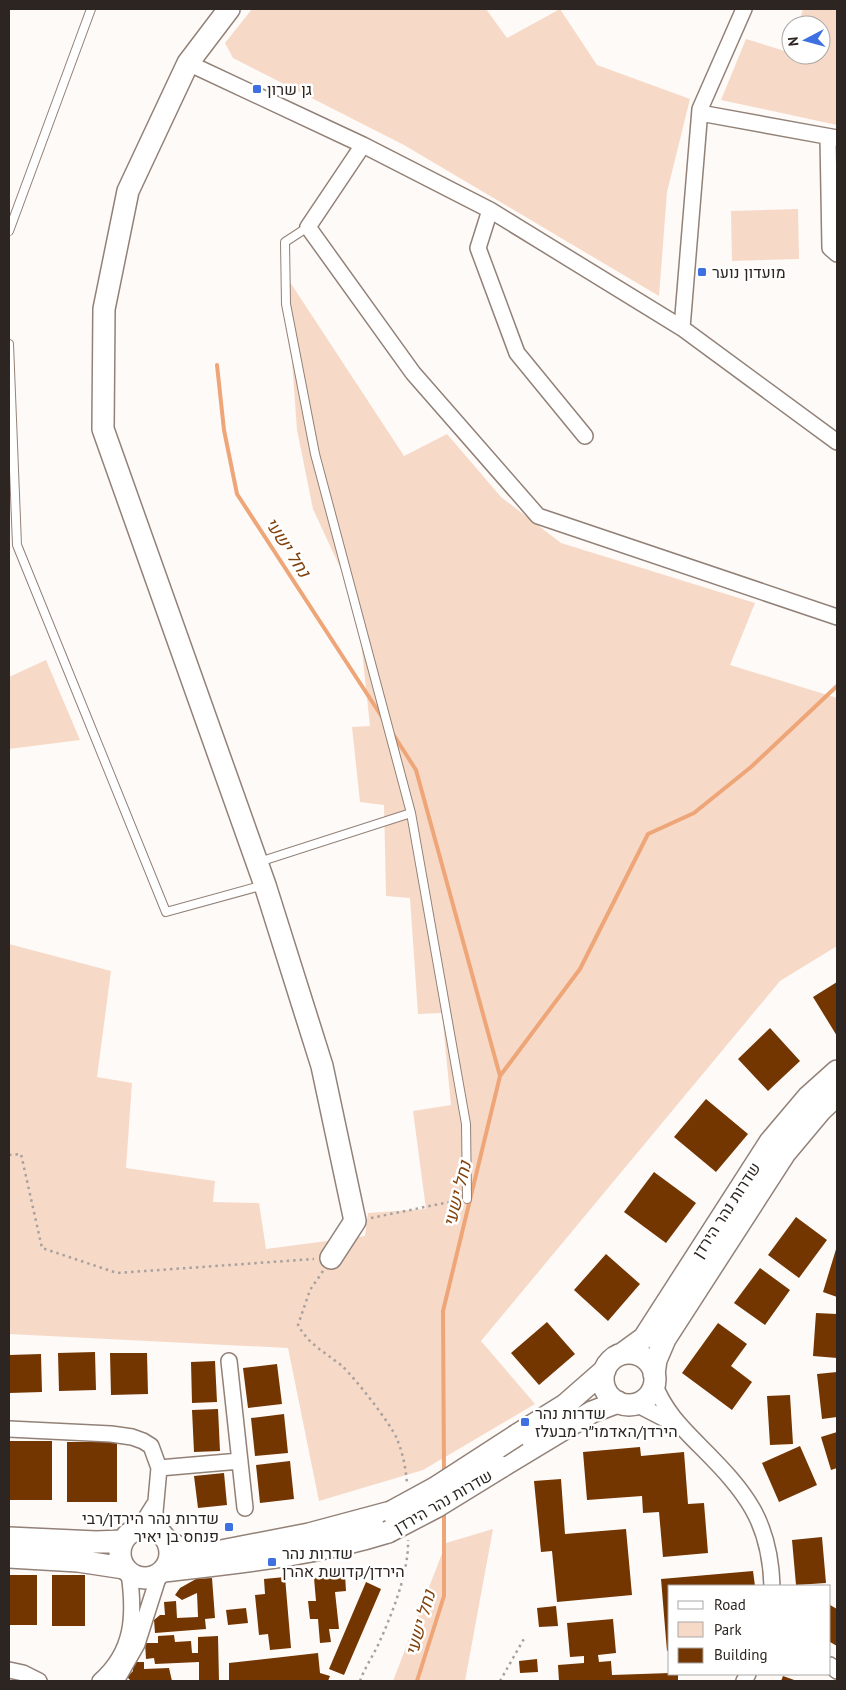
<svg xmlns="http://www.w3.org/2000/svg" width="846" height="1690" viewBox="0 0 846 1690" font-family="'PT Sans',Heebo,sans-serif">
  <rect width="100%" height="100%" fill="#fefaf8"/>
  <path fill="#f7d9c7" d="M252,9H486L507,38L560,9L597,65L690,99L667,192L659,296L404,145L233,58L225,43Z
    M803,9H837V125L721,100L746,39L788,52L791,44V55H821V25H798Z
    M798,209L799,259L732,261L731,211Z
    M286,276L404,456L447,434L501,497L561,543L755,603L730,665L837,698V946L780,981L481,1341L535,1404L423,1470L319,1501L288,1348L9,1334V944L111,971L97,1077L132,1083L126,1168L215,1181L213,1202L259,1203L266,1249L365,1236L368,1213L426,1209L413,1111L451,1105L442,1013L418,1014L410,898L386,896L384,805L360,802L352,727L370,726L357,604L313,509L297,430Z
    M46,660L80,740L9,749V677Z
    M493,1529L465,1681H393L446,1543Z"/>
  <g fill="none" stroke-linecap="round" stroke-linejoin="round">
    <path stroke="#eea678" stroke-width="4" d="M217,365L224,430L237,494L384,720
      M393,734L416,770L500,1076L443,1311L444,1474
      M500,1076L580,969L648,834L694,813L751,767L837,686
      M417,1681L444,1596V1511"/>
  </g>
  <path fill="#733600" d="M837,982V1036L813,997Z
    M770,1028L800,1061L768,1091L738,1059Z
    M706,1099L748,1134L716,1172L674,1137Z
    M654,1172L696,1203L666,1243L624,1212Z
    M796,1217L827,1240L799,1278L768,1255Z
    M837,1246V1297L823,1292Z
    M606,1254L640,1284L608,1321L574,1290Z
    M760,1268L790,1290L765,1325L734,1303Z
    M816,1313L837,1314V1358L813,1356Z
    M547,1322L575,1354L539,1385L511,1353Z
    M718,1323L747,1344L731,1366L752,1382L732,1410L682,1373Z
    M95,1352L96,1390L59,1391L58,1353Z
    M110,1353H147L148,1394L111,1395Z
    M41,1354L42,1392L9,1393V1355Z
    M215,1361L217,1402L192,1403L191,1362Z
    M277,1364L282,1404L248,1408L243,1368Z
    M837,1372V1417L822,1419L817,1374Z
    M790,1395L793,1444L770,1445L767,1396Z
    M218,1409L220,1451L194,1452L192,1410Z
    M284,1414L288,1453L255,1456L251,1418Z
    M837,1432V1468L831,1470L821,1437Z
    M9,1441H52V1500H9Z
    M67,1442H117V1502H67Z
    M800,1446L817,1485L779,1502L762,1463Z
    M640,1447L641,1456L684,1452L688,1504L704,1503L708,1553L663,1557L659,1512L643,1513L642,1496L587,1500L583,1452Z
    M290,1461L294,1499L260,1503L256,1465Z
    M224,1473L227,1505L198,1508L194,1476Z
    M561,1479L565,1534L626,1529L632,1595L557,1602L552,1551L541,1552L534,1481Z
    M822,1537L826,1583L796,1585L792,1540Z
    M753,1571L755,1586H670V1650L667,1651L661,1579Z
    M9,1575H37V1625H9Z
    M52,1575H85V1626H52Z
    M345,1575L346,1591L335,1592L339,1629H329L331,1642L320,1643L318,1619H310L308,1601H316L314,1578Z
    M285,1577L291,1648L270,1650L268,1634L259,1635L255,1595L265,1594L264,1579Z
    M212,1578L215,1618L205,1619L206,1629L155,1633L154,1620L160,1615H165L164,1602L176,1601L177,1618L198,1617L197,1593L182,1600L175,1595L180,1588L196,1579Z
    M366,1582L381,1589L344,1675L329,1669Z
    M830,1605L837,1609V1646L830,1642Z
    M556,1606L558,1626L539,1627L537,1608Z
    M246,1608L248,1623L228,1625L226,1610Z
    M613,1619L616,1653L598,1655L599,1662L611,1661L612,1675L670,1673L678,1674V1681H559L558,1665L584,1663V1656L570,1657L567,1623Z
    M174,1635L175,1642L191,1641L192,1653H198V1637L218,1636L219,1681H199V1662L155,1664L154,1658L146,1659L145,1643H158V1636Z
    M318,1653L320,1673L330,1676L328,1681H229V1663Z
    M537,1659L538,1672L520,1673L519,1661Z
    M133,1662H144V1669L169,1668L172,1681H131L127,1677L133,1671Z
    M783,1676L797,1681H781Z"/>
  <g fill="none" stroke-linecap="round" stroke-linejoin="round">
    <defs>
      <path id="lane" d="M308,227L285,242L286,304L315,454L411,813L466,1124L467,1199
        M9,231L91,9
        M9,344L17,545L166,912L264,885
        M259,862L411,813"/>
      <path id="street" d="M188,63L363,145L490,210L682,328L837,442
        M700,113L837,138
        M828,137L830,248L837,254
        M363,145L308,227L413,373L538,516L837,617
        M490,210L478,248L517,353L585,436
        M682,328L700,109L744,9
        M229,1361L245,1508
        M654,1383C664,1410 681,1427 701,1447C746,1492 770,1521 772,1586
        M636,1404L673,1423
        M9,1429L111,1434L132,1437L143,1441L151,1446L159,1468L155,1512L157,1530
        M159,1468L240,1461
        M139,1529L154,1505
        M830,1665L837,1671
        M9,1670L23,1673L39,1681
        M100,1681C134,1651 135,1615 129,1573
        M116,1681L137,1644L159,1575
        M744,1681L748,1674"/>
      <path id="secondary" d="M229,9L188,63L128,191L104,309L103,429L265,885L322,1066L355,1221L331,1258
        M603 1379a26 26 0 1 1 52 0a26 26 0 1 1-52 0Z
        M622,1354L644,1338L770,1142L808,1097L837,1071
        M654,1374L656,1360L665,1339L785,1153L821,1110L837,1095
        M517,1435L565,1405L605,1370
        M501,1467L592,1412L618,1402
        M120 1553a25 25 0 1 1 50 0a25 25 0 1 1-50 0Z
        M9,1538L96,1542L123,1541
        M167,1540L181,1549L206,1552L221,1551L309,1534L391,1512
        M9,1557L78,1561L124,1568
        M164,1571C241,1562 315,1555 388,1532"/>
    </defs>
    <use href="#lane" stroke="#928177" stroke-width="10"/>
    <use href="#street" stroke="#928177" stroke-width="18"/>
    <use href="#secondary" stroke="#928177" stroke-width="24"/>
    <path stroke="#a7a19f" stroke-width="2.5" stroke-dasharray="2.5 4" stroke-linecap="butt" d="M9,1155L21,1154L42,1248L117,1273L314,1259
      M371,1218L459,1200
      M323,1271L310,1290L298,1325C309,1345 325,1352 342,1366C355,1378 391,1424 397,1439C403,1453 406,1470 407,1484
      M360,1681C365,1667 373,1656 379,1643C392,1614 409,1572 408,1540
      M500,1681L525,1637"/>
    <use href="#lane" stroke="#fff" stroke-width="8"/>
    <use href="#street" stroke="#fff" stroke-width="15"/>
    <use href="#secondary" stroke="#fff" stroke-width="21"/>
    <defs>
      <path id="secondary-bridge" d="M391,1512L435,1488L517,1435
        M388,1532L436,1507L501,1467"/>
    </defs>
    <use href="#secondary-bridge" stroke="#928177" stroke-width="24" stroke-linecap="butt"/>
    <use href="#secondary-bridge" stroke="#fff" stroke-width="21"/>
  </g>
  <g fill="#3e70e1" stroke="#fff" stroke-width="2">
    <rect x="252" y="84" width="10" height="10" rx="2.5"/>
    <rect x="697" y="267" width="10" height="10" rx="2.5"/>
    <rect x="520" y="1417" width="10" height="10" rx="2.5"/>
    <rect x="224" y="1522" width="10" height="10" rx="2.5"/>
    <rect x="267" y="1557" width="10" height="10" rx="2.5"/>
  </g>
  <g text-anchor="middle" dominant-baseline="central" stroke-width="5" stroke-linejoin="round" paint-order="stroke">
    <g font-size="16" fill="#2c2521" stroke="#fff" text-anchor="start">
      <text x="267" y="89">גן שרון</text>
      <text x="712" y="272">מועדון נוער</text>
      <text x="535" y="1413">שדרות נהר<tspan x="535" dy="18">הירדן/האדמו״ר מבעלז</tspan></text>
      <text x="219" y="1518" text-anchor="end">שדרות נהר הירדן/רבי<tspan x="219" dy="18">פנחס בן יאיר</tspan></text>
      <text x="282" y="1553">שדרות נהר<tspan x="282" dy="18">הירדן/קדושת אהרן</tspan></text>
    </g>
    <g font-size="16" fill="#2c2521" stroke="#fff">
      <text transform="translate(726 1210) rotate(-57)">שדרות נהר הירדן</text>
      <text transform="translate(443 1501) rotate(-30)">שדרות נהר הירדן</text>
    </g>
    <g font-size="18" font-style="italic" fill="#82420c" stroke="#fff">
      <text transform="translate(288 547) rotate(57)">נחל ישעי</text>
      <text transform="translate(457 1194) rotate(-76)">נחל ישעי</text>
      <text transform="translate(420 1623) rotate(-74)">נחל ישעי</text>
    </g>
  </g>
  <rect width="846" height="1690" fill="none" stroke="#2c2521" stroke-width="20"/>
  <rect x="668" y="1585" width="162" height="90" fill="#ffffff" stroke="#aba8a6"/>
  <rect x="678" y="1601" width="25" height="8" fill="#ffffff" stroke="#aba8a6"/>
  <text x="714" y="1610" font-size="15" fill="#2c2521">Road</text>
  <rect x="678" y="1622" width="25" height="15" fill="#f7d9c7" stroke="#aba8a6"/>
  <text x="714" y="1635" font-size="15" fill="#2c2521">Park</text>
  <rect x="678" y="1648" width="25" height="15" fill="#733600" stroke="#aba8a6"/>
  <text x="714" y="1660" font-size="15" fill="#2c2521">Building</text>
  <g transform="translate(806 40) rotate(264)"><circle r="24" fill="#ffffff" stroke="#aba8a6"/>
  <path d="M0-4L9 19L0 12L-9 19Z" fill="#3e70e1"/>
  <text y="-8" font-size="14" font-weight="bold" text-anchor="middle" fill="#2c2521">N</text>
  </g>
</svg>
